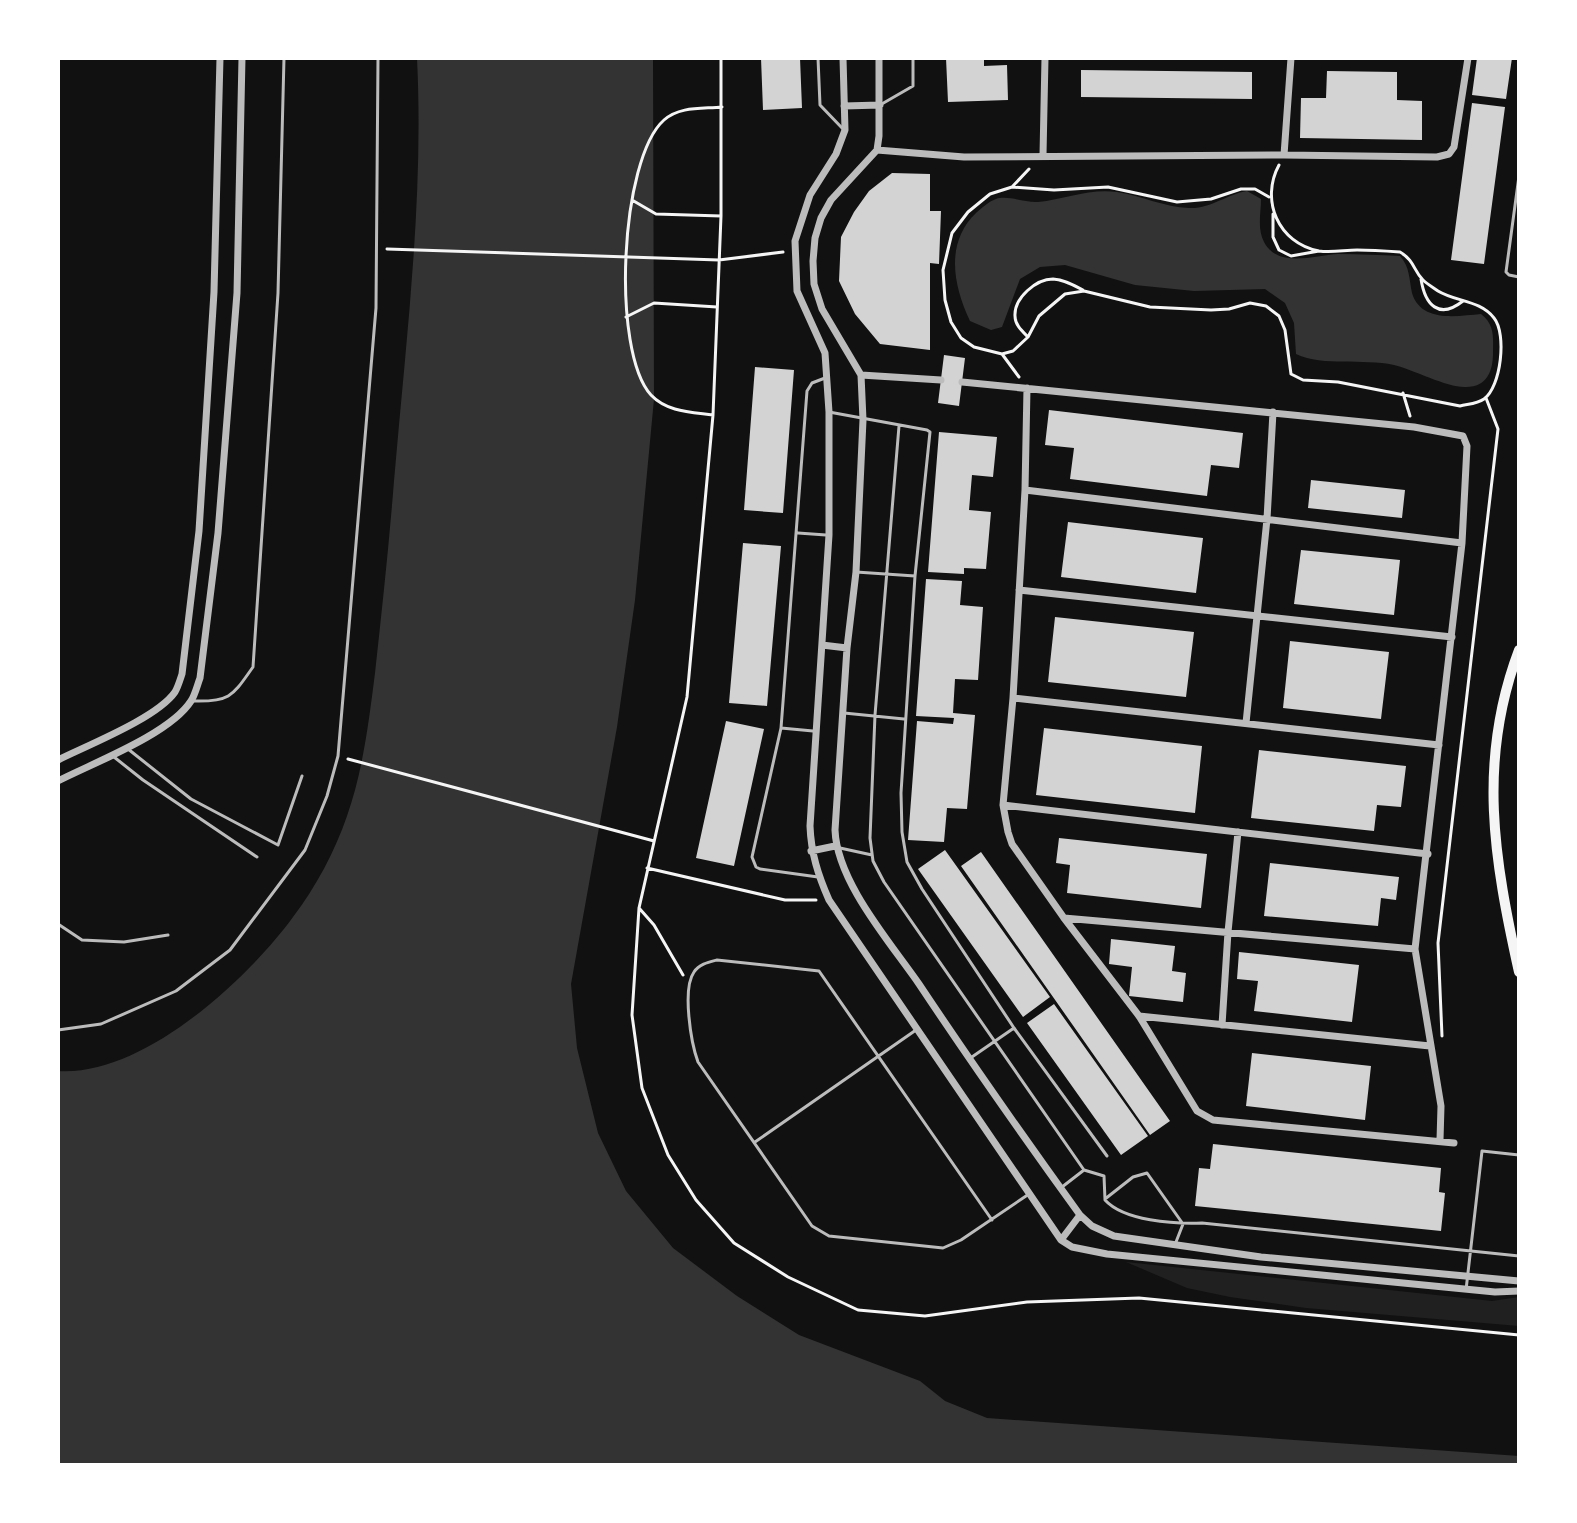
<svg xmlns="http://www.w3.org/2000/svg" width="1577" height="1523" viewBox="0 0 1577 1523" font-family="Inter,sans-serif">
  <rect width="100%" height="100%" fill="#111"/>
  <path fill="#202020" d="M1126,1262L1492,1301L1519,1297V1326L1306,1308L1230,1297L1187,1288Z"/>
  <path fill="#333" d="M417,58H653L654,399L635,600L617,727L571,984L577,1048L598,1133L626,1191L673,1248L737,1296L799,1335L920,1381L945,1401L987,1418L1519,1456V1465H58V1071C142,1077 247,980 293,917C316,887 335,851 347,816C363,771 369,720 375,673C382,609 389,545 394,481C406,340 424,199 417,58Z
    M1247,191L1261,199C1261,213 1257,229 1264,242C1278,269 1315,255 1338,254C1359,254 1380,255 1400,256C1410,267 1409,279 1412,293C1421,323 1457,316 1481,314C1495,325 1493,337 1493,353C1493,371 1487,387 1466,387C1448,388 1414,370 1394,365C1363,358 1324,367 1296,354L1294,323L1285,303L1265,289L1194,291L1135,285L1065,265L1040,267L1020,279L1002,327L991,330L970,321C953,285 945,243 976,213C983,207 988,202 996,199C1008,195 1025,203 1038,202C1065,199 1091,188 1117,192C1142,196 1164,207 1189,208C1211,209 1227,194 1247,191Z"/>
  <path fill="#d3d3d3" d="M761,58H800L802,108L763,110Z
    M946,58H984V66L1007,65L1008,100L948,102Z
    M1477,58H1512L1506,99L1472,95Z
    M1081,70L1252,72V99L1081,97Z
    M1327,71L1397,72V100L1422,101V140L1300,138L1301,98H1326Z
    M1472,103L1505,107L1484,264L1451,260Z
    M892,173L930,174V211H941L939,264L930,263V350L880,344L855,314L839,281L841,237L854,212L869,191Z
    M944,355L965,358L959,406L938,403Z
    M755,367L794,370L783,513L744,510Z
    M1049,410L1243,433L1239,468L1211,465L1207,496L1070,479L1074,448L1045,445Z
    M939,432L997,437L993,477L972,475L969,510L991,512L986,569L964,568V574L928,572Z
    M1311,480L1405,490L1402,518L1308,508Z
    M1068,522L1203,538L1196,593L1061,577Z
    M743,543L781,546L767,706L729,703Z
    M1301,550L1400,560L1394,615L1294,604Z
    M926,579L962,581L960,605L983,607L978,680L955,679L953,713L975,715L967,809L947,808L944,842L908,840L917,721L953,724L954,718L916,716Z
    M1055,617L1194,632L1186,697L1048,682Z
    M1290,641L1389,652L1381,719L1283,708Z
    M726,721L764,729L734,866L696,858Z
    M1044,728L1202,746L1195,813L1036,795Z
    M1259,750L1406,766L1401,807L1377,805L1374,831L1251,818Z
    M1059,838L1207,854L1201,908L1067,893L1070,865L1056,863Z
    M945,850L1050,997L1023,1017L918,869Z
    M981,852L1170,1121L1150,1135L961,866Z
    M1270,863L1399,877L1396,900L1381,898L1378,926L1264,916Z
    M1111,939L1175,946L1172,971L1186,973L1183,1002L1129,996L1132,967L1109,964Z
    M1239,952L1359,965L1352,1022L1254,1011L1258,981L1237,979Z
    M1054,1004L1148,1136L1121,1155L1027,1023Z
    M1252,1053L1371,1066L1365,1120L1246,1106Z
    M1213,1144L1441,1168L1439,1192L1445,1193L1441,1231L1195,1206L1199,1168L1210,1169Z"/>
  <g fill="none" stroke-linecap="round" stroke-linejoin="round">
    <path stroke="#f5f5f5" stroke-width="3" d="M721,58V216L713,415L687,697L639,908L632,1015L642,1088L668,1155L696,1200L734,1243L788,1277L858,1310L925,1316L1027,1302L1139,1298L1519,1335
      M1012,187L1029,169
      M1269,197L1255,189H1241L1211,199L1177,202L1108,187L1054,190L1012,187L990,194L968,212L952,233L943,270L945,300L951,322L961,338L974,347L1002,354L1013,351L1028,337L1039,316L1065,294L1084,291L1150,307L1211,310L1229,309L1250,303L1266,306L1279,316L1285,330L1291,374L1303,380L1338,382L1460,406C1468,404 1477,404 1484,399C1501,387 1507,334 1494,318C1480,300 1456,302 1438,291C1434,288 1427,284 1423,280C1413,270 1415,261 1400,252C1386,251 1371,250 1357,250C1345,250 1331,253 1319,251C1278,243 1260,200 1279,165
      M632,200L656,214L721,216
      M1273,214V237L1279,250L1291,256L1319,251
      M387,249L719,260L783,252
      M1421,279C1425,305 1439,320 1463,301
      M626,317L654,303L717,307
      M1028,337C1022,331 1015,325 1015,316C1014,298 1036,279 1053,279C1065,280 1073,285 1083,290
      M1002,354L1019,377
      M1403,393L1410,416
      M713,415C691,412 667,412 651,395C611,351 620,159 664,120C680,106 702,109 722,107
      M348,759L654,841
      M647,868L785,900H816
      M639,908L654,925L683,975
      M1442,1036L1438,943L1498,429L1486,398"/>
    <path stroke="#bcbcbc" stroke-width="3" d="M818,58L820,105L843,129
      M880,105L913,86V58
      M1519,176L1506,272L1509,275L1519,277
      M829,412L927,430L930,432L915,576L901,793L902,832L907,862L922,889L1014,1028L1107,1156
      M899,426L875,715L870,838L873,861L884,882L1084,1170L1104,1176L1105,1200C1124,1221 1174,1224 1202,1223L1519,1256
      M798,533L826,535
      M856,572L915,576
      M194,701C231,702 233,695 253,667L278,293L284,58
      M844,713L904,719
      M781,728L813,731
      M128,749L191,799L278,845L302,776
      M114,757L143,780L257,857
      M840,848L872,855
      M818,877L760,869L756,867L752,857L781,728L807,391L812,383L825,378
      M58,924L82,940L124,942L168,935
      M58,1030L101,1024L176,991L230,950L305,850L327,796L338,756L376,308L378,58
      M969,1059L1014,1028
      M755,1142L916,1030
      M1062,1187L1084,1170
      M1105,1199L1133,1177L1147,1173L1183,1224
      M992,1220L819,971L717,960C709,962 699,964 694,972C682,989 691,1043 698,1062L812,1226L829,1236L943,1248L961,1240L1029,1194
      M1176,1242L1183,1224
      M1466,1290L1482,1151L1519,1155"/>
    <path stroke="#bcbcbc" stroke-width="7" d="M843,58L845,130L836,154L810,195L795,241L797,291L825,353L829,412V535L810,826C811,853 818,875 829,900L1061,1240L1072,1247L1107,1254L1495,1292L1519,1291
      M879,58V136L877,150L831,200L821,218L815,238L813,261L814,284L822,309L861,375L863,420L856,572L847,648L835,830C837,882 890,942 919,984C971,1062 1025,1139 1080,1215L1092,1226L1114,1236L1261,1257L1519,1281
      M844,106L880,105
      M877,150L964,157L1284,155L1437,157L1449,154L1454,147L1468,58
      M1043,155L1045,58
      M1284,155L1291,58
      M861,375L941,380
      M962,382L1414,427L1463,436L1467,446L1462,543L1415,949L1441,1106L1440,1140
      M1027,388L1025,490L1013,698L1003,805L1008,832L1012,844L1064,918L1139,1016L1197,1111L1213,1120L1454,1143
      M1025,490L1462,543
      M1019,590L1452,637
      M822,645L847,648
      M1013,698L1439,745
      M1246,723L1267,519L1273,412
      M58,760C88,745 157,718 175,692C178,687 180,680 182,674L199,531L214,292L220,58
      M58,781C93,763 170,734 191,701C195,695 197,686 200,678L218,533L237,293L242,58
      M1003,805L1428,854
      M811,851L835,846
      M1064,918L1415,949
      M1139,1016L1430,1046
      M1222,1025L1228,932L1238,832
      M1061,1240L1080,1215"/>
    <path stroke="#f5f5f5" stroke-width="10" d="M1519,650C1477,761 1494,859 1519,972"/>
  </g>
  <rect width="1577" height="1523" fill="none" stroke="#ffffff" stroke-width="120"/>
</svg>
